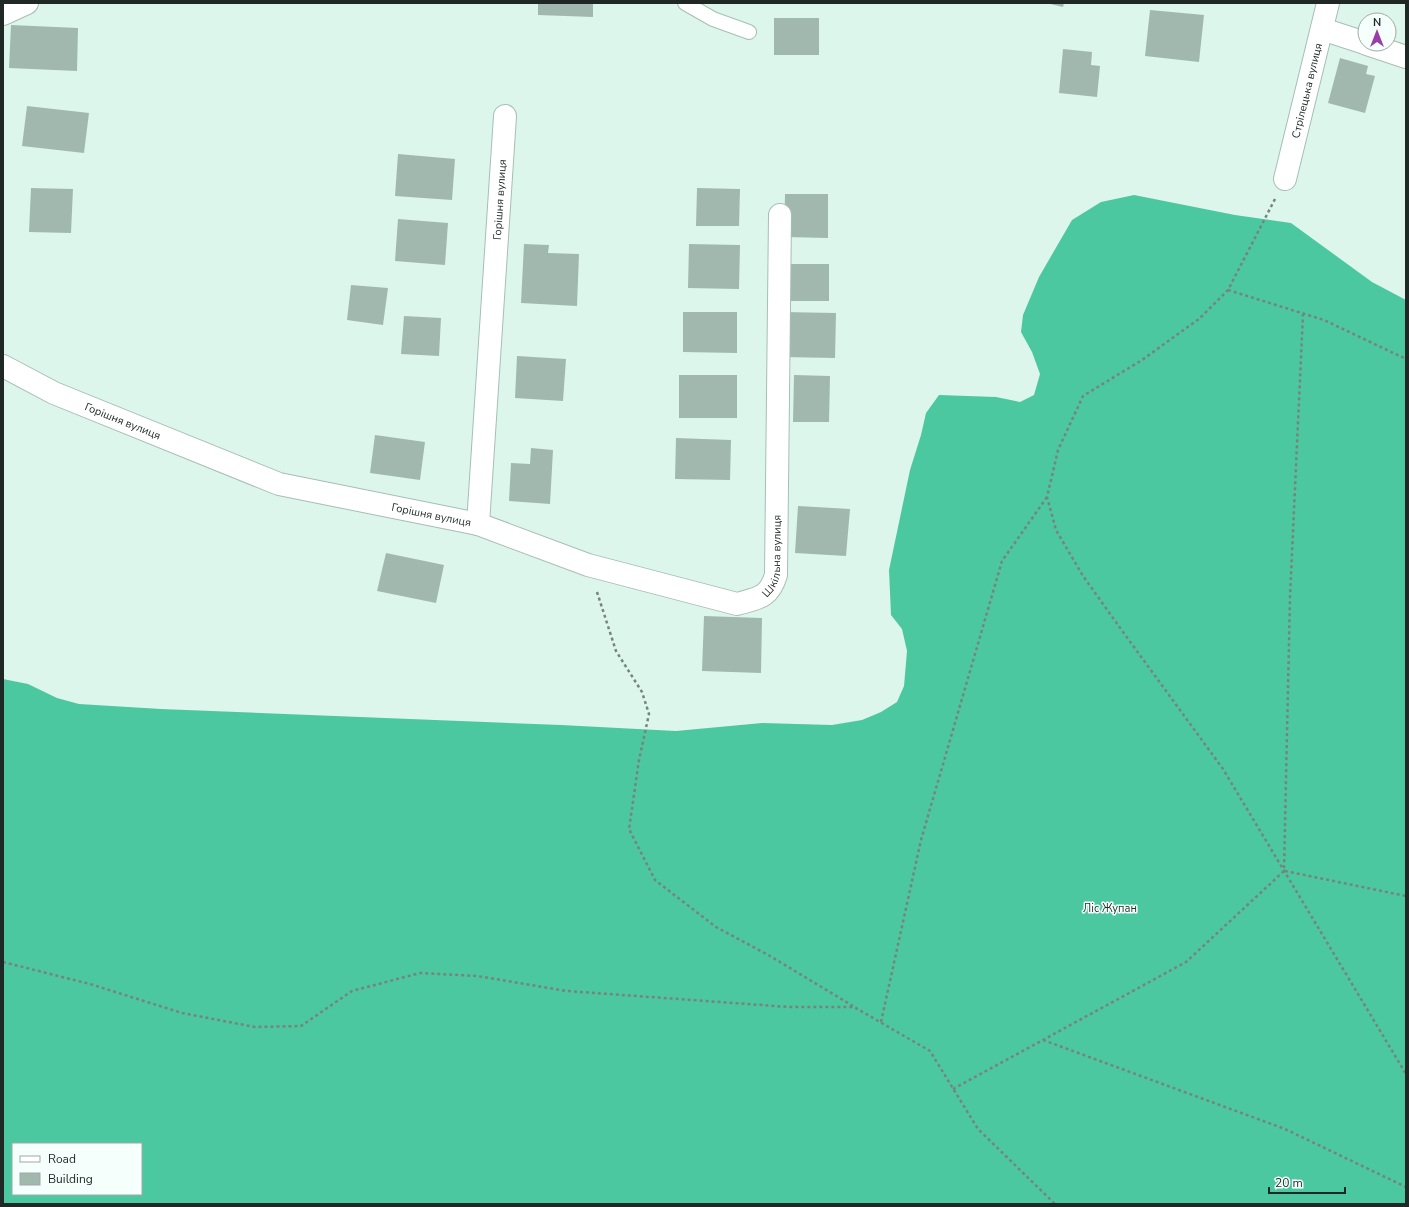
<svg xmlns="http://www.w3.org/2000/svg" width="1409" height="1207" viewBox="0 0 1409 1207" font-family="'Nunito Sans',sans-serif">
  <rect width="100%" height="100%" fill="#ddf6eb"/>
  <path fill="#4cc8a1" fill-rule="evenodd" d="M1134,195L1235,215L1291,223L1372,282L1406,300V1204H3V679L28,684L57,698L79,704L161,709L561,725L676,731L762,723L832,725L862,720L881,712L897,702L904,686L907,651L902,629L891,615L889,570L910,470L921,435L926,413L939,395L996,397L1020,402L1034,395L1040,374L1032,352L1021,332L1023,315L1039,277L1072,220L1101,202ZM13,1144H141V1194H13Z"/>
  <path fill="#a1b8af" d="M538,3H593V17L538,15Z
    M1046,3H1064L1063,7Z
    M1150,10L1204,15L1199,62L1145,56Z
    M774,18H819V55H774Z
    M11,25L78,28L77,71L9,68Z
    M1063,49L1092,52L1091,65L1100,66L1097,97L1059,93Z
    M1340,58L1368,66L1366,74L1375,76L1365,113L1328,103Z
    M27,106L89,113L84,153L22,146Z
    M398,154L455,159L452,200L395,196Z
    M31,188L73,189L71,233L29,232Z
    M697,188L740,189L739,226H696Z
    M785,194H828V238L784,237Z
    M398,219L448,223L445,265L395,261Z
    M524,244L549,245L548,253L579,254L577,306L521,303Z
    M689,244L740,245L739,289L688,288Z
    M787,264H829V301H787Z
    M351,285L388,288L383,325L347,320Z
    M683,312H737V353L683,352Z
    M783,312L836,313L835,358L782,357Z
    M404,316L441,318L439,356L401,354Z
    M517,356L566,359L563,401L515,398Z
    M679,375H737V418H679Z
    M794,375L830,376L829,422H793Z
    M375,435L425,442L420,480L370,473Z
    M676,438L731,440L730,480L675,479Z
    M531,448L553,450L550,504L509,501L511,463L530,464Z
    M798,506L850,509L846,556L795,553Z
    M386,553L444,565L436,603L377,591Z
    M704,616L762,618L761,673L702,671Z"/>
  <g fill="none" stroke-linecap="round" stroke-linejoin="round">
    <defs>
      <path id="service" d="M685,3L713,19L749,32"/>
      <g id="minor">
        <path d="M3,14L27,3"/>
        <path d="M1322,29L1365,43"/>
        <path d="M1367,44L1406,57"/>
        <path id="s1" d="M1285,179L1328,3"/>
        <path id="s2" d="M3,366L54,393L279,484L478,524L588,565L737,604C758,598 769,598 776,575L780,215"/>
        <path id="s3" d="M478,524L505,116"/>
      </g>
    </defs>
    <use href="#service" stroke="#a7beb5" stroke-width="16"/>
    <use href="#minor" stroke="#a7beb5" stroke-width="24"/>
    <path stroke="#75857e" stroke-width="2.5" stroke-dasharray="3 3" stroke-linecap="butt" d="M1275,199L1228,290L1199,319L1142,360L1083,396L1058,450L1047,497L1056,530L1083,576L1123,632L1223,769L1406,1074
      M1228,290L1324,320L1406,359
      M597,592L616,651L642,692L649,714L639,760L629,829L655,880L716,927L770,956L853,1006
      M1285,871L1406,896
      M3,962L90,984L182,1013L255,1027L301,1026L352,991L420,973L477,976L567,991L789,1007H854L930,1051L978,1129L1055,1204
      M881,1022L921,840L1002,561L1047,497
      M1043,1040L1285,1129L1406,1187
      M953,1089L1186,962L1284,871L1290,597L1303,314"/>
    <use href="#service" stroke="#fff" stroke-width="14"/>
    <use href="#minor" stroke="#fff" stroke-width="22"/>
  </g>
  <g text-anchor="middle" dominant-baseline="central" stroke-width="3" stroke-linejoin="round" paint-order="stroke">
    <g font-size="11" fill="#1f2824" stroke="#f5fffb">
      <text stroke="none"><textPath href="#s1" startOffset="91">Стрілецька вулиця</textPath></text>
      <text stroke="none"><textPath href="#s3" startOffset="325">Горішня вулиця</textPath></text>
      <text stroke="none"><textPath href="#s2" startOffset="132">Горішня вулиця</textPath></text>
      <text stroke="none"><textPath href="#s2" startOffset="456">Горішня вулиця</textPath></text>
      <text stroke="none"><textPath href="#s2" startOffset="845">Шкільна вулиця</textPath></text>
    </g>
    <g font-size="11" fill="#1c3129" stroke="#f5fffb">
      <text x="1110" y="908">Ліс Жупан</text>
    </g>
  </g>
  <rect width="1409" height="1207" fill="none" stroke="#1f2824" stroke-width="8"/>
  <rect x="12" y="1143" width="130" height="52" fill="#f5fffb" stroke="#9fa9a5"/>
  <rect x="20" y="1156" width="20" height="6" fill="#ffffff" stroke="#9fa9a5"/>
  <text x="48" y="1163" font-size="12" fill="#1f2824">Road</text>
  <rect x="20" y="1173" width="20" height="12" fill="#a1b8af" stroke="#9fa9a5"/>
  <text x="48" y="1183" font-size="12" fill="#1f2824">Building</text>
  <g transform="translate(1377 32)"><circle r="19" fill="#f5fffb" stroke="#9fa9a5"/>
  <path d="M0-3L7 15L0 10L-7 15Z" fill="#993ea8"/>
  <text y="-6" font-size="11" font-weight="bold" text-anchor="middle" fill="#1f2824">N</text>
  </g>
  <path d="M1269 1187v6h76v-6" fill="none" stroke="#1f2824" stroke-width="2"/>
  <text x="1275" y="1187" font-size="12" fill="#1f2824" stroke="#f5fffb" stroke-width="3" paint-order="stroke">20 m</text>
</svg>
